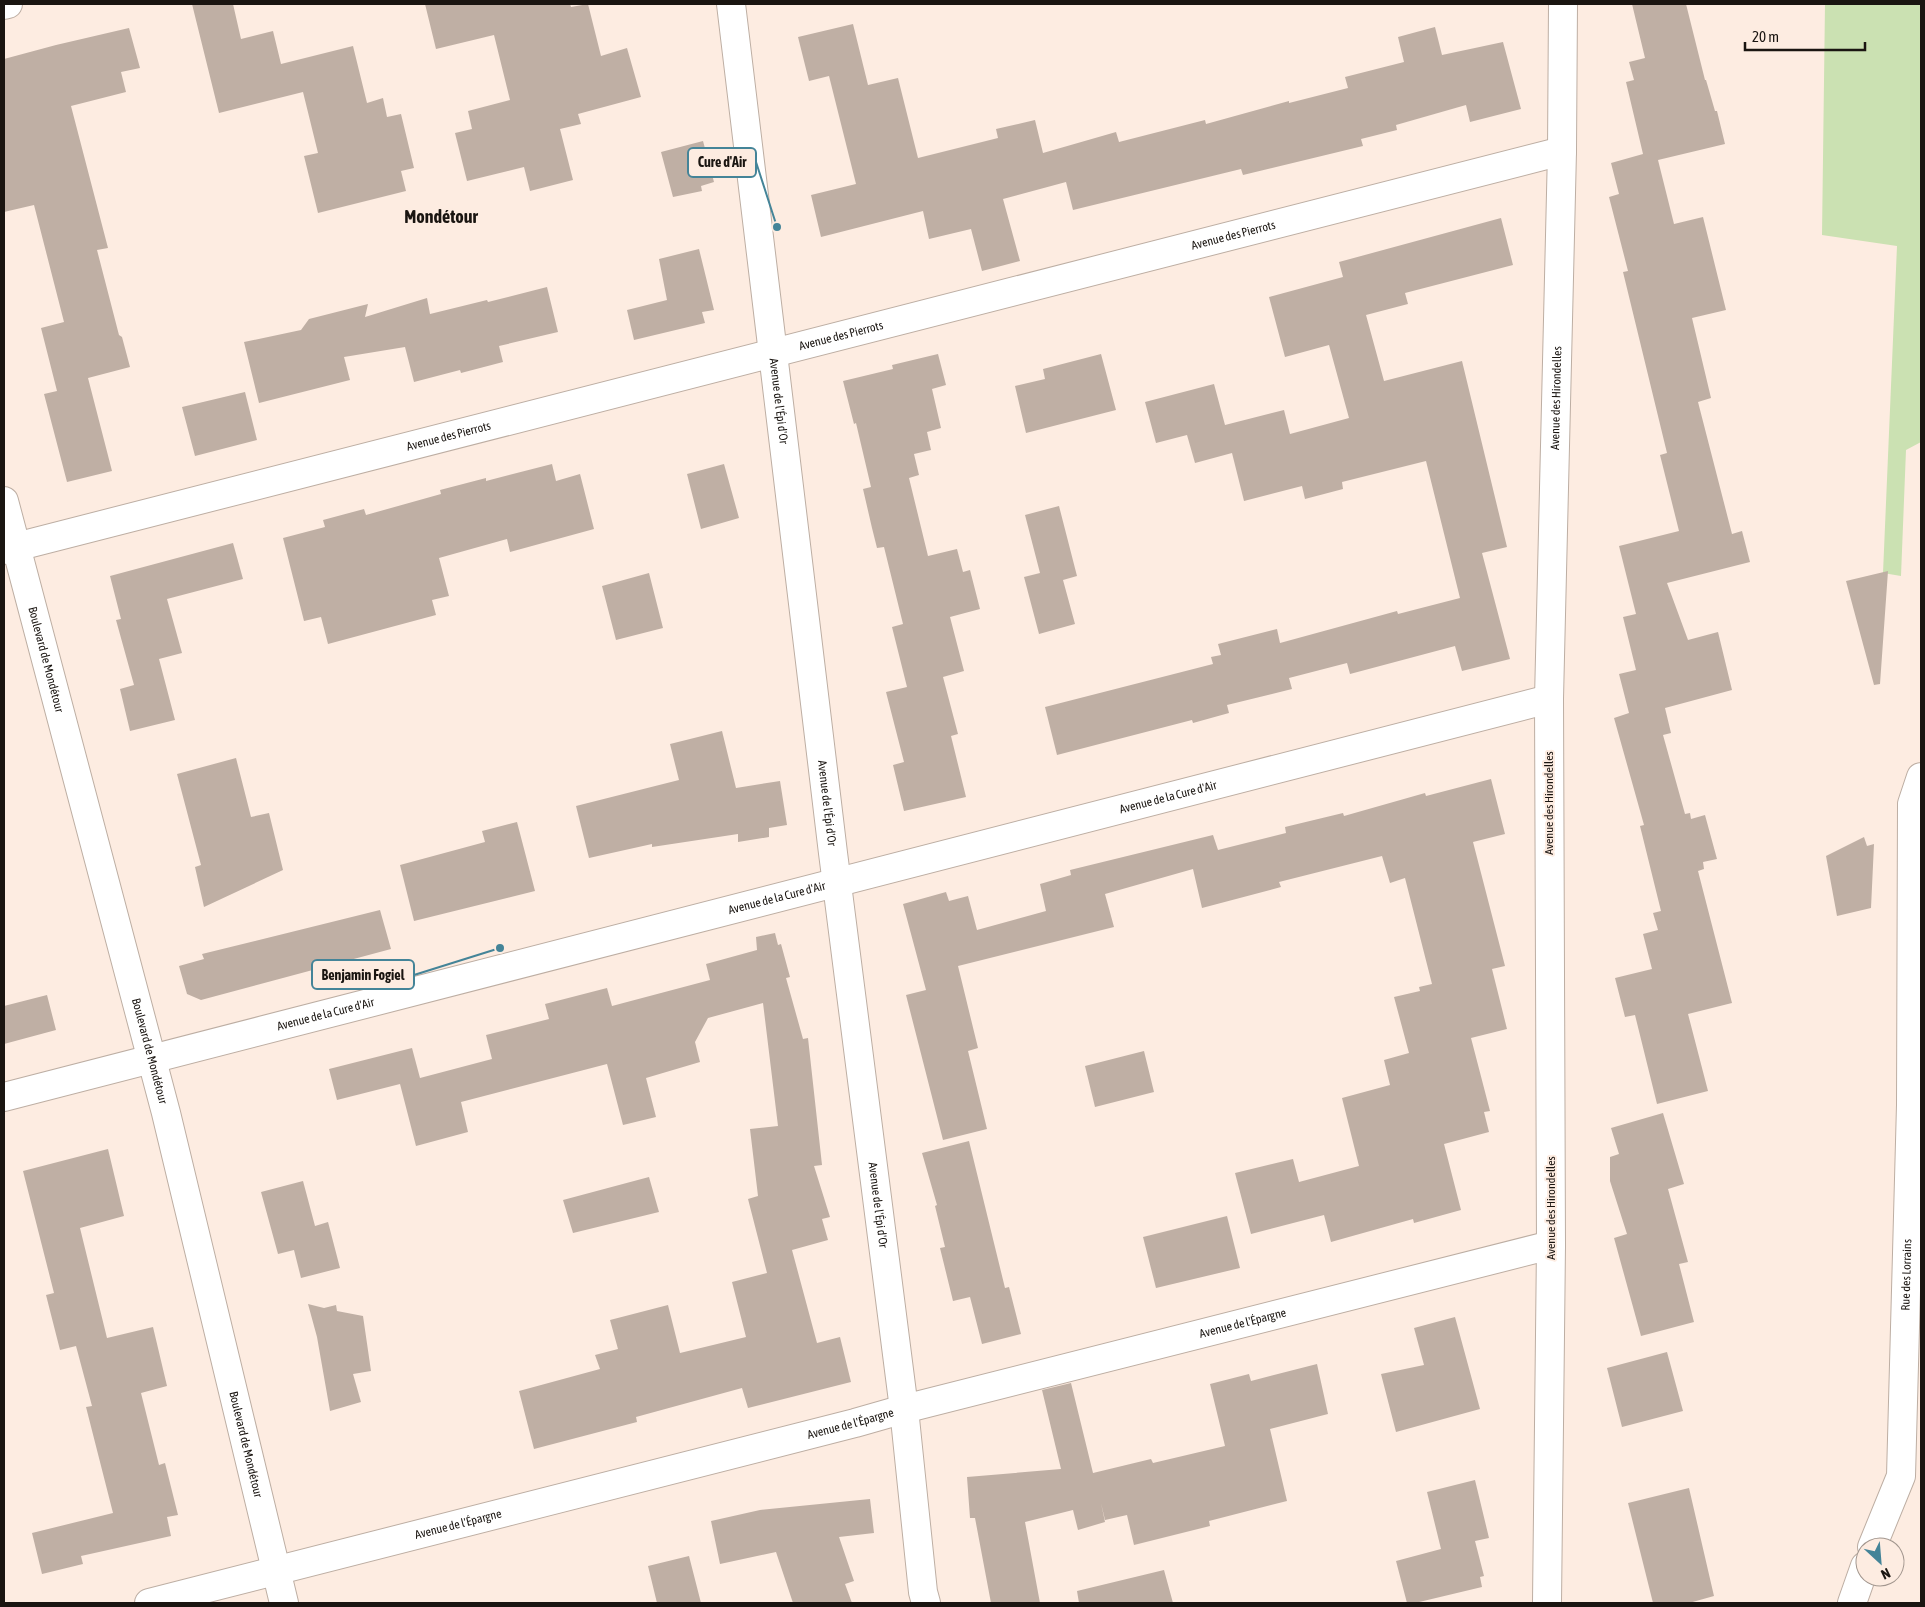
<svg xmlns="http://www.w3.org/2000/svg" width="1925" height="1607" viewBox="0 0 1925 1607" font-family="'Asap Condensed',sans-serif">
  <rect width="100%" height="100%" fill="#fdece1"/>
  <path fill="#cbe1b2" d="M1825,4H1921V442L1906,450L1901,576L1883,573L1897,246L1822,235Z"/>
  <path fill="#bfafa4" d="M192,4H233L241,39L273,31L281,64L353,46L367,103L383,98L387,117L401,114L414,168L401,171L406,191L318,213L304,156L318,153L303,92L219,113Z
    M425,4H570L571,7L588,4L601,56L627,48L641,97L578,114L581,124L560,129L573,180L530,191L524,167L467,181L455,133L472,129L468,111L510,100L494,35L436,49Z
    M1632,4H1686L1705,80H1706L1715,111H1717L1725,144L1658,160L1674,224L1703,217L1726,310L1692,318L1711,398L1698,402L1732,534L1742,531L1750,562L1667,583L1688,640L1718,632L1732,690L1665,708L1671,733L1663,735L1685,814L1690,813L1691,819L1705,815L1717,859L1703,862L1704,869L1698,871L1732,1003L1688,1014L1708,1091L1657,1104L1635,1015L1625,1017L1615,978L1652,969L1643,934L1658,930L1653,913L1661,911L1640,826L1644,825L1614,718L1629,713L1619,674L1636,670L1623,617L1636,614L1619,546L1679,531L1660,455L1667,453L1623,272L1628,271L1609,197L1619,194L1611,163L1643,154L1626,82L1634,80L1629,62L1645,58Z
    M853,24L868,85L898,78L918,158L998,138L996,129L1035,120L1043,153L1116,132L1119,142L1205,120L1206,124L1289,101V103L1348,88L1345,77L1404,62L1398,37L1435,27L1442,55L1503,42L1521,109L1470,122L1466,105L1396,125L1397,130L1361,139L1363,146L1243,175L1241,169L1073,210L1066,182L1003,199L1020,261L982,271L971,229L929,239L923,211L821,237L811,195L856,184L829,76L809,81L798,37Z
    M129,28L140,68L121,72L126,92L71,106L108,248L97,250L119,335L122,337L130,367L88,378L112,471L67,482L44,394L57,391L41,328L64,322L34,205L4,212V59L56,45Z
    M703,141L714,182L701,186L702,191L673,197L661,152Z
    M1501,218L1513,265L1405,293L1408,304L1366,315L1384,381L1462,361L1507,547L1482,553L1510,659L1462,671L1455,646L1350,674L1347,663L1289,678L1292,689L1227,705L1229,713L1193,723L1192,720L1057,755L1045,707L1213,664L1211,657L1221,655L1218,644L1277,629L1280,643L1397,611L1398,614L1460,598L1426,461L1342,482L1343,489L1305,499L1302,486L1244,501L1232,453L1195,463L1187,435L1156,443L1145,402L1214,384L1225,425L1284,410L1290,434L1349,418L1329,345L1285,357L1269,297L1343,277L1339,262Z
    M699,249L714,310L702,312L705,323L634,340L627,310L667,300L659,259Z
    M547,287L558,332L499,346L503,362L461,373L460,370L414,382L405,347L344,357L350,380L259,403L244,342L301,330L309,319L368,304L365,317L427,298L430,314L487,300L488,302Z
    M938,354L946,385L932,389L941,428L927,432L931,450L914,454L919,475L909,478L928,556L957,549L963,572L970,570L980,609L950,617L964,671L943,677L958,734L951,736L966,797L904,811L893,765L904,762L886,692L907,687L892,627L903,624L884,547L877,548L872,528L863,489L871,487L856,423L854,424L843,381L893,369L892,365Z
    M1101,354L1116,410L1026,433L1015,386L1045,379L1043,369Z
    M245,392L257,440L195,456L182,407Z
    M552,464L556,481L580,474L594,529L510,552L507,539L439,558L449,596L432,600L436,615L328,644L321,617L304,621L283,538L325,527L323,520L364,509L366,515L441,494L440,490L486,478V481Z
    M724,464L739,518L701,529L687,474Z
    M1059,506L1077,576L1063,580L1075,624L1039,634L1024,577L1040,573L1025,515Z
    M233,543L243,579L167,599L182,653L159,659L175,720L130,731L120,689L134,685L116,620L121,619L110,576Z
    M1888,571L1880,684L1874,685L1846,581Z
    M649,573L663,628L616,640L602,586Z
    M722,731L736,788L780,781L787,825L769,828V837L738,842V834L652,847V844L589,858L576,806L679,780L670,744Z
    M236,758L251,817L269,813L283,870L204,907L195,867L201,865L177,774Z
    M1491,779L1505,834L1473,842L1505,966L1492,969L1507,1029L1471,1038L1490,1111L1484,1112L1489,1132L1444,1144L1461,1210L1414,1223L1413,1219L1331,1242L1324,1215L1251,1234L1235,1173L1293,1159L1299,1182L1359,1166L1342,1098L1390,1085L1384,1060L1409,1053L1394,997L1420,991L1419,987L1432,984L1405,878L1390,883L1382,856L1279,882L1281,887L1202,908L1193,869L1105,894L1114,927L958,966L978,1048L968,1051L987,1129L943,1140L906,995L926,990L903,904L946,892L949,901L968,896L977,930L1046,911L1040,884L1071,875L1070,870L1213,835L1218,850L1286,833L1285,827L1343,813L1344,816L1425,793L1426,796Z
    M517,822L535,891L414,921L400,865L485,842L482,831Z
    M1864,837L1867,846L1874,844L1871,908L1837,916L1826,856Z
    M380,910L391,949L201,1000L187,994L179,966L204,959L202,954Z
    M775,933L778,945L781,944L790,977L786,978L803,1039L808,1038L822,1165L814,1166L830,1217L822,1219L828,1240L792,1250L817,1343L840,1337L851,1382L748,1408L742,1388L636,1417L637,1422L534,1449L519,1391L600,1369L595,1355L618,1349L610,1320L668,1305L680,1353L746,1337L732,1282L767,1273L748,1199L758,1196L750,1129L778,1126L763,1003L708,1018L695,1042L700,1062L646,1078L656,1117L623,1125L607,1064L461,1102L468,1132L416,1146L400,1084L337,1100L329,1069L412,1048L420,1078L492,1059L486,1035L549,1019L545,1004L607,988L612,1006L710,980L706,964L757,950L756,937Z
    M47,995L56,1030L4,1044V1006Z
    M1144,1051L1154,1092L1095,1107L1085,1066Z
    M1663,1113L1684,1184L1668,1189L1688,1262L1679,1264L1694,1322L1641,1336L1614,1238L1627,1234L1610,1181V1157L1619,1154L1611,1128Z
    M969,1141L1005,1288L1009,1287L1021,1334L982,1344L970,1297L953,1301L940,1248L945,1247L935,1206L937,1205L922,1153Z
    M108,1149L124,1216L80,1228L107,1338L153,1327L167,1386L141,1393L159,1465L165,1463L178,1515L167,1517L171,1536L81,1556L83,1564L42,1574L32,1533L113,1513L86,1407L92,1406L76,1346L60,1350L46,1295L54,1293L23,1171Z
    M649,1177L659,1212L573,1233L563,1200Z
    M303,1181L315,1226L328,1222L340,1268L301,1278L294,1250L278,1254L261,1192Z
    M1227,1216L1240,1268L1156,1288L1143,1237Z
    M308,1304L324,1308L336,1305L337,1311L363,1316L371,1371L353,1374L361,1402L330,1411L317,1337Z
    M1455,1317L1480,1409L1396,1432L1381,1374L1424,1365L1414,1328Z
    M1667,1352L1683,1411L1622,1427L1607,1368Z
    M1317,1364L1328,1414L1270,1429L1287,1501L1209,1521L1210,1526L1134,1545L1127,1515L1105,1520L1101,1503L1105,1522L1078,1530L1073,1510L1025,1522L1040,1603H991L975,1518H970L967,1477L1061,1469L1042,1390L1071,1383L1093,1473L1151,1459L1153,1463L1225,1446L1210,1384L1249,1374L1251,1381Z
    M1475,1480L1489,1538L1475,1541L1484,1576L1480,1577L1482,1587L1415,1603H1407L1396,1561L1441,1549L1427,1492Z
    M1689,1488L1714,1596L1689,1603H1653L1628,1503Z
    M870,1499L874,1533L839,1537L854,1581L845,1584L852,1603H793L776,1552L720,1564L711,1521L760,1510Z
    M689,1556L701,1603H657L648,1566Z
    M1164,1570L1173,1603H1079L1077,1591Z"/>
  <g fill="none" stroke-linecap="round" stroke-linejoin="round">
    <defs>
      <g id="street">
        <path id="s1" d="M731,4L833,853L904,1409L923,1592L926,1603"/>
        <path d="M4,5L8,4"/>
        <path id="s2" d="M4,501L166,1113L284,1603"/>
        <path id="s3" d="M4,550L1562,151"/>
        <path id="s4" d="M4,1097L1549,699"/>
        <path id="s5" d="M1872,1547L1901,1476L1911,1105L1912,804L1921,777"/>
        <path id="s6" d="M149,1603L855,1423L904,1409L1551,1245"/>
        <path id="s7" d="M1547,1603L1551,1245L1549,699L1562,151L1563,4"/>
        <path d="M1852,1603L1865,1566"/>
      </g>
    </defs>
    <use href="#street" stroke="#bdaea3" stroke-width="30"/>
    <use href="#street" stroke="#fff" stroke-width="28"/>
  </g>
  <g text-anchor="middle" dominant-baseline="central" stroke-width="4" stroke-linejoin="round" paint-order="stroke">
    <g font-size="12" fill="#1a1511" stroke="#fdece1">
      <text stroke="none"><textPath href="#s3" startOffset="1269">Avenue des Pierrots</textPath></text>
      <text stroke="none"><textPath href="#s3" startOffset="864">Avenue des Pierrots</textPath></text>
      <text stroke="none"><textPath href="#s7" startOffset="1205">Avenue des Hirondelles</textPath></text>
      <text stroke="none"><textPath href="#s1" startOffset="400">Avenue de l'Épi d'Or</textPath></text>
      <text stroke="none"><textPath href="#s3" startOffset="459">Avenue des Pierrots</textPath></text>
      <text stroke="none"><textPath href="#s2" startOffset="164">Boulevard de Mondétour</textPath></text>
      <text stroke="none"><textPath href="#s4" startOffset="1202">Avenue de la Cure d'Air</textPath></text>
      <text transform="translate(1549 803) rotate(-90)">Avenue des Hirondelles</text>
      <text stroke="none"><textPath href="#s1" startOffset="805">Avenue de l'Épi d'Or</textPath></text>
      <text stroke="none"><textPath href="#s4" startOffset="798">Avenue de la Cure d'Air</textPath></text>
      <text stroke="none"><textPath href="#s4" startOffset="332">Avenue de la Cure d'Air</textPath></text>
      <text stroke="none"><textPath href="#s2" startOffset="569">Boulevard de Mondétour</textPath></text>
      <text stroke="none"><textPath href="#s1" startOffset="1210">Avenue de l'Épi d'Or</textPath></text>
      <text transform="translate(1551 1208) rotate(-90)">Avenue des Hirondelles</text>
      <text stroke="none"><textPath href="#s5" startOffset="278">Rue des Lorrains</textPath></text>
      <text stroke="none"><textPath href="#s6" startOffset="1129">Avenue de l'Épargne</textPath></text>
      <text stroke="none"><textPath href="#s6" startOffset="724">Avenue de l'Épargne</textPath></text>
      <text stroke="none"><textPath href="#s2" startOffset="974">Boulevard de Mondétour</textPath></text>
      <text stroke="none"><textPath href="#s6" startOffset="319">Avenue de l'Épargne</textPath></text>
    </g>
    <g font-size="18" font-weight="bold" fill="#1a1511" stroke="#fdece1">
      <text x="441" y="216">Mondétour</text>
    </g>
  </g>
  <path fill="none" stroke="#448498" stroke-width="2" d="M777 227L756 162M500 948L414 975"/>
  <g fill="#448498" stroke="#fdece1" stroke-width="2">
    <circle cx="777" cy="227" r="5"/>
    <circle cx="500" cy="948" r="5"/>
  </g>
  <g fill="#fdece1" stroke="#448498" stroke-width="2">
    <rect x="688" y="148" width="68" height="29" rx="5"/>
    <rect x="312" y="960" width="102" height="29" rx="5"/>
  </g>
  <g font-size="14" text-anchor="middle" font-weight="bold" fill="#1a1511">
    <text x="722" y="167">Cure d'Air</text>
    <text x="363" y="980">Benjamin Fogiel</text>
  </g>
  <rect width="1925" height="1607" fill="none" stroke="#1a1511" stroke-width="10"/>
  <g transform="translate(1880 1562) rotate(154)"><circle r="24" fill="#fdece1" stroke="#a2968e"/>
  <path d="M0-4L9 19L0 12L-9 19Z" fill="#448498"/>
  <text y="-8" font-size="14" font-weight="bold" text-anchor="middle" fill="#1a1511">N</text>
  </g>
  <path d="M1745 42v8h120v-8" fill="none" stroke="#1a1511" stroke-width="2.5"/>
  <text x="1752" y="42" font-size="15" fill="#1a1511" stroke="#fdece1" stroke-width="4" paint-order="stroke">20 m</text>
</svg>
